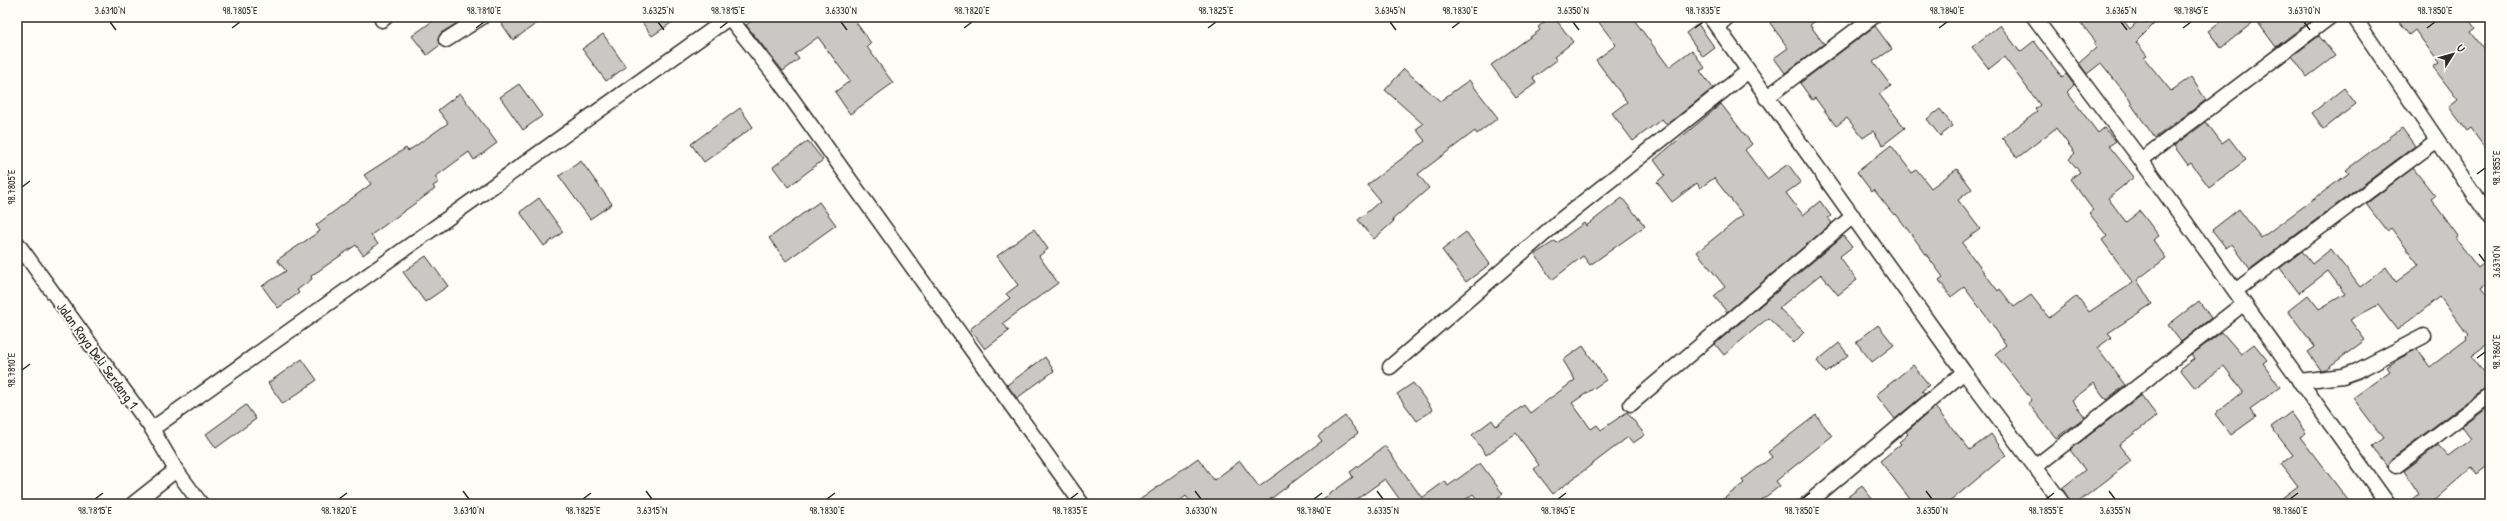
<svg xmlns="http://www.w3.org/2000/svg" width="2507" height="521" viewBox="0 0 2507 521" font-family="'Patrick Hand',sans-serif">
  <rect width="100%" height="100%" fill="#fdfcf7"/>
  <filter id="ink" filterUnits="userSpaceOnUse"><feTurbulence type="fractalNoise" baseFrequency=".025" numOctaves="2"/><feDisplacementMap in="SourceGraphic" scale="8" xChannelSelector="R" yChannelSelector="G"/><feConvolveMatrix kernelMatrix="1 2 1 2 8 2 1 2 1" color-interpolation-filters="sRGB"/></filter>
  <g filter="url(#ink)">
    <path fill="#c9c8c4" stroke="#2b2b2b" d="M438,17H456L459,22L441,33L438,40L440,45L427,55L412,36Z
      M497,17H546L513,40Z
      M638,17H680L652,36Z
      M757,17H852L871,43L867,47L893,83L850,114L835,92L850,81L818,37L795,54L799,59L783,71L746,25Z
      M1551,17H1554L1573,42L1554,57L1557,60L1533,78L1536,83L1516,98L1491,65L1540,30L1538,27Z
      M1595,17H1632L1669,67L1692,50L1705,68L1700,71L1713,88L1667,125L1662,119L1633,141L1612,113L1627,102L1596,60L1616,45Z
      M1778,17H1821L1810,25L1824,44L1785,73L1774,58L1788,48L1770,23Z
      M2076,17H2121L2130,29L2142,17H2161L2136,42L2147,56L2144,58L2171,91L2191,77L2206,100L2155,138L2131,104L2133,103L2101,63L2087,74L2079,63L2096,48L2094,44L2096,42Z
      M2226,17H2305L2309,22L2276,47L2256,20L2221,48L2208,31Z
      M2395,17H2468L2476,28L2471,32L2490,57V154L2471,128L2467,131L2449,107L2458,100L2433,67L2439,63L2415,30L2409,35Z
      M1698,24L1715,48L1703,57L1686,33Z
      M2000,25L2020,52L2034,41L2062,77L2066,74L2074,85L2067,92L2098,133L2104,128L2116,141L2109,146L2134,177L2108,198L2126,222L2140,211L2159,236L2153,240L2166,258L2137,280L2152,304L2108,333L2112,337L2097,348L2125,385L2106,400L2094,383L2072,400L2085,417L2056,438L2028,403L2032,400L1995,354L2006,345L1992,324L1964,287L1951,297L1939,280L1943,277L1896,214L1894,215L1874,190L1872,192L1857,172L1891,145L1912,173L1917,170L1931,188L1957,169L1972,189L1958,200L1980,229L1962,243L1998,291L2000,289L2014,307L2031,295L2049,318L2077,296L2089,312L2133,283L2102,240L2107,236L2089,213L2093,210L2070,179L2080,172L2069,159L2075,153L2056,128L2017,158L2002,138L2037,112L2035,109L2040,105L2004,57L1989,69L1972,47Z
      M1875,26L1892,49L1873,62L1891,86L1879,94L1905,128L1883,145L1873,131L1863,138L1847,118L1836,126L1815,98L1812,100L1800,83Z
      M603,34L626,67L606,81L582,49Z
      M2319,36L2335,56L2307,77L2292,56Z
      M1404,69L1440,101L1469,80L1498,118L1477,134L1475,131L1418,174L1429,188L1392,220L1394,221L1374,239L1358,220L1380,201L1367,185L1425,141L1416,129L1423,124L1385,90Z
      M519,84L542,116L523,130L500,97Z
      M2344,88L2356,104L2324,129L2312,113Z
      M460,93L497,143L474,160L469,152L435,177L439,182L433,186L435,189L371,235L378,244L363,255L356,245L311,276L312,279L297,290L299,293L278,308L262,286L286,271L277,260L320,231L316,225L371,184L364,175L406,148L408,151L414,147L448,123L438,110Z
      M1721,104L1752,144L1745,150L1767,179L1788,164L1801,182L1786,193L1803,215L1820,201L1831,216L1828,218L1832,223L1727,312L1714,296L1725,287L1697,252L1743,215L1714,178L1700,188L1697,183L1672,202L1657,182L1665,175L1654,160Z
      M740,108L753,127L704,162L691,144Z
      M1940,109L1953,126L1940,136L1927,119Z
      M2206,122L2222,143L2229,138L2246,160L2209,187L2191,163L2188,165L2174,146Z
      M2402,128L2415,146L2250,269L2232,244L2226,248L2212,230L2239,209L2261,238L2349,173L2346,170Z
      M808,141L823,160L788,187L773,167Z
      M581,161L612,204L590,219L559,176Z
      M2413,168L2435,196L2431,199L2458,236L2456,239L2478,268L2490,258V281L2482,287L2490,297V342L2471,356L2490,381V387L2485,388L2391,459L2388,467L2372,446L2383,438L2353,398L2390,371L2387,367L2397,360L2417,349L2430,367L2467,339L2466,337L2468,335L2440,297L2397,330L2378,305L2350,320L2365,340L2326,369L2321,370L2308,352L2315,347L2288,311L2308,295L2319,309L2345,294L2328,271L2299,293L2280,268L2302,251L2312,264L2331,249L2360,287L2386,267L2396,282L2419,265L2391,228L2387,231L2366,204Z
      M539,198L563,232L544,246L520,212Z
      M1622,198L1645,226L1590,265L1583,256L1552,280L1535,254L1555,241L1557,243L1584,223L1586,226Z
      M819,202L836,225L786,261L769,238Z
      M1034,229L1048,249L1039,256L1058,283L1003,323L1009,331L985,349L970,329L1010,298L1006,294L1018,285L997,256Z
      M1466,232L1490,264L1466,282L1442,250Z
      M1843,236L1852,247L1839,257L1857,280L1838,295L1821,274L1779,308L1804,332L1794,343L1768,318L1724,355L1715,344Z
      M426,256L448,286L425,302L403,272Z
      M2199,301L2211,318L2181,342L2168,325Z
      M1878,325L1894,345L1872,362L1856,342Z
      M2222,332L2241,354L2254,344L2267,360L2263,363L2280,387L2250,409L2256,417L2231,435L2215,414L2243,392L2224,366L2195,388L2180,369L2194,359L2191,355Z
      M1839,343L1848,355L1826,373L1817,361Z
      M1583,346L1606,380L1572,403L1591,429L1597,425L1601,430L1627,412L1645,435L1633,443L1628,437L1553,494L1534,469L1539,465L1516,433L1486,455L1472,435L1492,420L1496,426L1524,405L1530,413L1575,380L1563,360Z
      M1045,357L1054,371L1017,398L1007,385Z
      M302,359L317,380L283,404L268,383Z
      M1913,365L1929,385L1922,391L1925,394L1895,419L1876,395Z
      M1413,383L1433,410L1417,421L1397,394Z
      M2141,395L2157,416L2119,445L2131,461L2076,504H2072L2062,488L2085,470L2070,450Z
      M246,405L256,419L216,448L206,434Z
      M2490,406V464L2477,474L2472,467L2430,504H2408L2419,494L2404,471L2438,445L2448,456L2471,439L2462,427Z
      M1935,407L1970,450L1991,434L2006,455L1947,504H1914L1880,461L1901,444L1899,442L1908,434L1906,432Z
      M2291,412L2306,433L2300,437L2351,504H2274L2298,486L2281,464L2293,455L2271,427Z
      M1816,415L1832,436L1776,481L1780,486L1756,504H1717L1744,483L1742,480L1772,457L1768,452Z
      M1345,416L1358,433L1264,504H1192L1186,496L1176,504H1134L1198,458L1214,480L1240,461L1259,487L1322,441L1318,436Z
      M1385,446L1422,498L1445,481L1448,486L1480,463L1503,494L1489,504H1481L1473,494L1459,504H1403L1385,479L1350,504H1316L1353,477L1350,472Z
      M1862,486L1876,504H1838Z"/>
    <g fill="none" stroke-linecap="round" stroke-linejoin="round">
      <defs>
        <path id="minor" d="M729,17L777,78L1082,504
          M1710,17L1964,372L2063,504
          M2034,17L2141,160L2388,504
          M2354,17L2490,218
          M382,20L386,17
          M1717,26L1728,17
          M446,40L482,17
          M1766,98L1873,17
          M2141,160L2330,17
          M17,243L152,429L176,470L201,504
          M2235,291L2436,141
          M1390,367L1558,222L1747,72
          M2299,381L2343,376L2357,371L2424,336
          M1631,404L1853,216
          M152,429L730,17
          M2396,466L2490,395
          M2035,467L2243,304
          M133,504L176,470
          M1807,504L1964,372"/>
      </defs>
      <use href="#minor" stroke="#2b2b2b" stroke-width="17"/>
      <use href="#minor" stroke="#fdfcf7" stroke-width="14"/>
    </g>
  </g>
  <path fill="none" stroke="#2b2b2b" stroke-width="1.5" d="M110,22L116,30M658,22L664,30M841,22L847,30M1390,22L1396,30M1573,22L1579,30M2121,22L2127,30M2304,22L2310,30M232,28L240,22M476,28L484,22M720,28L728,22M964,28L972,22M1208,28L1216,22M1452,28L1460,22M1695,28L1703,22M1939,28L1947,22M2183,28L2191,22M2427,28L2435,22M2477,174L2485,168M22,187L30,181M2479,254L2485,262M2477,358L2485,352M22,370L30,364M463,491L469,499M646,491L652,499M1195,491L1201,499M1377,491L1383,499M1926,491L1932,499M2109,491L2115,499M95,499L103,493M339,499L347,493M583,499L591,493M827,499L835,493M1070,499L1078,493M1314,499L1322,493M1558,499L1566,493M1802,499L1810,493M2046,499L2054,493M2290,499L2298,493"/>
  <g text-anchor="middle" dominant-baseline="central" stroke-width="3.5" stroke-linejoin="round" paint-order="stroke">
    <g font-size="14" fill="#2b2b2b" stroke="#fdfcf7">
      <text transform="translate(98 355) rotate(54)">Jalan Raya Deli Serdang 1</text>
    </g>
  </g>
  <rect width="2507" height="521" fill="none" stroke="#fdfcf7" stroke-width="44"/>
  <g transform="translate(2453 54) rotate(53)" stroke="#fdfcf7" stroke-width="3" paint-order="stroke">
  <path d="M0-3L7 15L0 10L-7 15Z" fill="#2b2b2b"/>
  <text y="-6" font-size="11" font-weight="bold" text-anchor="middle" fill="#2b2b2b">U</text>
  </g>
  <rect x="22" y="22" width="2463" height="477" fill="none" stroke="#2b2b2b" stroke-width="1.5"/>
  <g font-size="10" text-anchor="middle" fill="#2b2b2b">
    <text x="110" y="14">3.6310°N</text>
    <text x="240" y="14">98.7805°E</text>
    <text x="484" y="14">98.7810°E</text>
    <text x="658" y="14">3.6325°N</text>
    <text x="728" y="14">98.7815°E</text>
    <text x="841" y="14">3.6330°N</text>
    <text x="972" y="14">98.7820°E</text>
    <text x="1216" y="14">98.7825°E</text>
    <text x="1390" y="14">3.6345°N</text>
    <text x="1460" y="14">98.7830°E</text>
    <text x="1573" y="14">3.6350°N</text>
    <text x="1703" y="14">98.7835°E</text>
    <text x="1947" y="14">98.7840°E</text>
    <text x="2121" y="14">3.6365°N</text>
    <text x="2191" y="14">98.7845°E</text>
    <text x="2304" y="14">3.6370°N</text>
    <text x="2435" y="14">98.7850°E</text>
    <text transform="translate(2496 168) rotate(-90)" y="4">98.7855°E</text>
    <text transform="translate(11 187) rotate(-90)" y="4">98.7805°E</text>
    <text transform="translate(2496 262) rotate(-90)" y="4">3.6370°N</text>
    <text transform="translate(2496 352) rotate(-90)" y="4">98.7860°E</text>
    <text transform="translate(11 370) rotate(-90)" y="4">98.7810°E</text>
    <text x="95" y="514">98.7815°E</text>
    <text x="339" y="514">98.7820°E</text>
    <text x="469" y="514">3.6310°N</text>
    <text x="583" y="514">98.7825°E</text>
    <text x="652" y="514">3.6315°N</text>
    <text x="827" y="514">98.7830°E</text>
    <text x="1070" y="514">98.7835°E</text>
    <text x="1201" y="514">3.6330°N</text>
    <text x="1314" y="514">98.7840°E</text>
    <text x="1383" y="514">3.6335°N</text>
    <text x="1558" y="514">98.7845°E</text>
    <text x="1802" y="514">98.7850°E</text>
    <text x="1932" y="514">3.6350°N</text>
    <text x="2046" y="514">98.7855°E</text>
    <text x="2115" y="514">3.6355°N</text>
    <text x="2290" y="514">98.7860°E</text>
  </g>
</svg>
